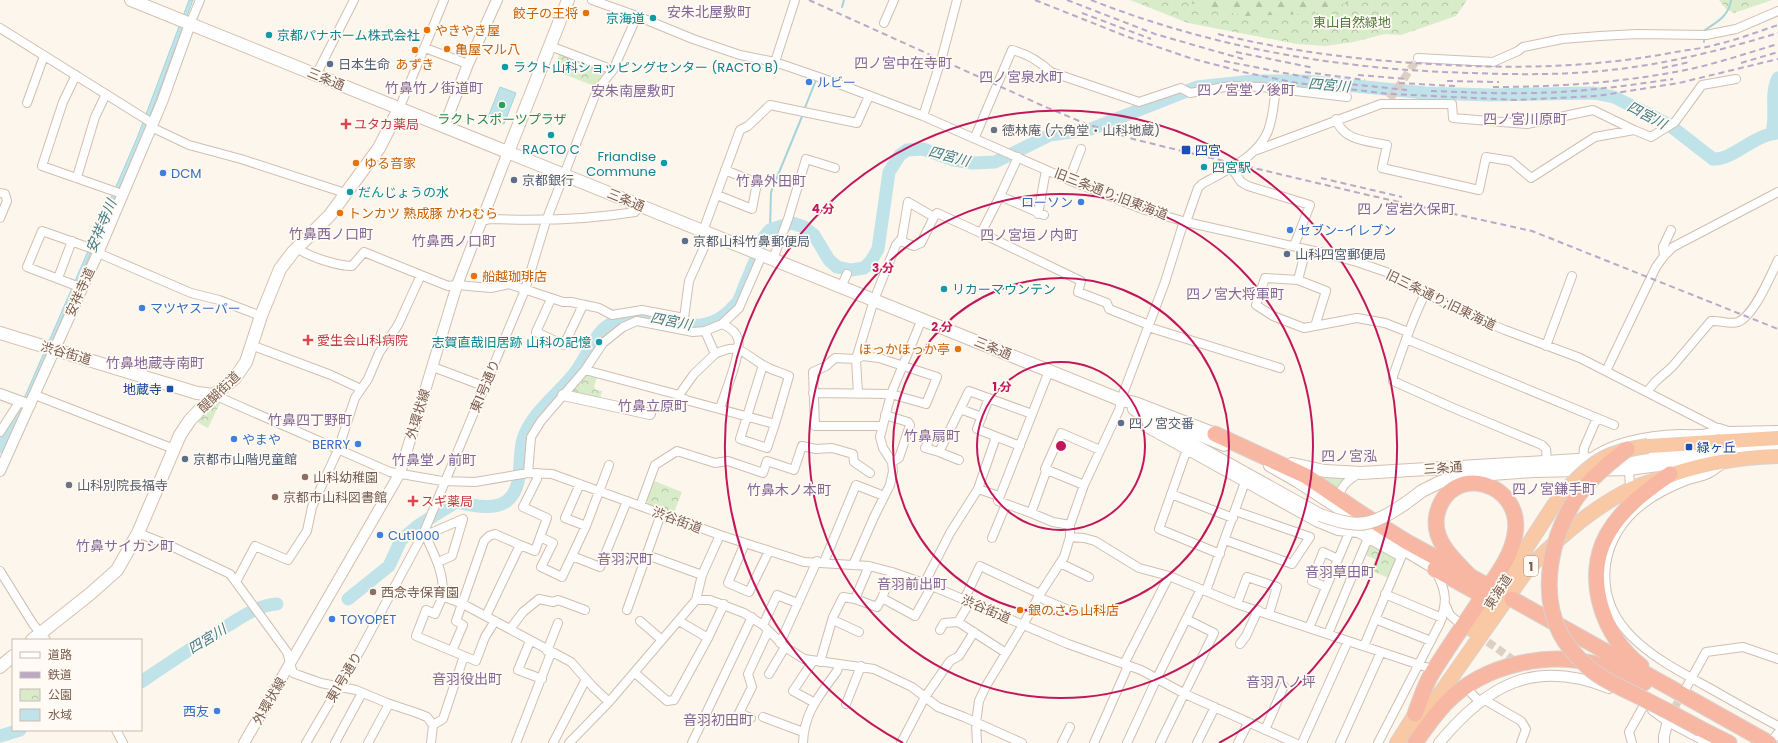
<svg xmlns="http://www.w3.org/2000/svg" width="1778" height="743" viewBox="0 0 1778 743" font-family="Poppins,'Noto Sans JP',sans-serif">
  <defs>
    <pattern id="grass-tufts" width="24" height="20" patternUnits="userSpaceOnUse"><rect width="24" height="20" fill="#d8ecc9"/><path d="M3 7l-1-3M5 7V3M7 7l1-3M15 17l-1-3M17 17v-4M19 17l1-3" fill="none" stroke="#b4c2a5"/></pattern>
    <pattern id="forest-firs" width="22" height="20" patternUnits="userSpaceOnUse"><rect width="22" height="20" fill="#d8ecc9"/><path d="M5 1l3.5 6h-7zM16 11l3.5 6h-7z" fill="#b4c2a5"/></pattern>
    <pattern id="park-crowns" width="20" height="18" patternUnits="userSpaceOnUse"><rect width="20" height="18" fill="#d8ecc9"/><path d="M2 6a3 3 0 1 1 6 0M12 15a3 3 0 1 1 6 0" fill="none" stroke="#b4c2a5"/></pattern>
  </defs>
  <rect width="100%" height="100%" fill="#fdf6ec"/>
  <path fill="url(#grass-tufts)" d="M1317,475L1346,476L1335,489Z"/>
  <path fill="url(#forest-firs)" d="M1145,0H1405L1318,30Z"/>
  <path fill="url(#park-crowns)" d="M1130,0H1178L1245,16L1321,13L1341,4L1372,0H1467L1456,16L1401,35L1385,34L1353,42L1326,46L1297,44L1188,23Z
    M1719,0H1772L1734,13L1726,9Z
    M563,54L605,69L606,72L594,86L554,70L559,55Z
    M585,370L598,374L594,387L596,390L602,391L599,403L563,395Z
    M212,403H220L208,428L195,421Z
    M654,481L682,492L674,512L669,513L648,505L647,500Z
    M1370,542L1396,556L1397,561L1389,578L1371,571L1375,559L1365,555Z"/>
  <path fill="#bfe3e8" stroke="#a5d3da" d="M189,0H193L145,129L20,415L0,445C0,439 21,403 26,394L137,138Z
    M500,87L516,93L504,124L488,117Z"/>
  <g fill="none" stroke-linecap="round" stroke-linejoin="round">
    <path stroke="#a5d3da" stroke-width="2" d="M842,7L844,0
      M1703,33L1705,30C1717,22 1729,16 1731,0
      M1704,37V42
      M804,110L816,80
      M770,230L771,192L803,114"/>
    <path stroke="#bfe3e8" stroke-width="13" d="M1771,134C1778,120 1769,95 1778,78
      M0,447L17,421L24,404
      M348,599L389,566L401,540L419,525L456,502C471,505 494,511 507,501C526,485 516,457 524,436C535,409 561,392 577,370C585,358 591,345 599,334C605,326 610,324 618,320C661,301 696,352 736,304C740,300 742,293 744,287C751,271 758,254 764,237L770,230L782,226L792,223L804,227L814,235L829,260L837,267L851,270L864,268L871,261L878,249L889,172L900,155L907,150L923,149L954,160L973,163L995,162L1050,135L1091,129L1197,87L1253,81H1305L1425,93L1491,95L1594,93L1614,97L1668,124L1713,159C1732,161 1754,134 1778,133
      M141,682C169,663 197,644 227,626C242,617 258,605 277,604
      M0,736L20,730"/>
    <path stroke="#dcd0c4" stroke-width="8" stroke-dasharray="8 4" stroke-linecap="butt" d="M1390,99L1418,58
      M1478,635L1519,664
      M1674,709L1683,692"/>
    <defs>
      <path id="minor" d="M592,0L637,16L693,39L740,55L775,62L839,84L923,116L1069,180L1145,210L1186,222L1323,253L1357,262L1392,274L1433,297L1469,315L1505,330L1580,358L1719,429C1707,436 1694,434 1681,434C1649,435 1616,440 1590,458
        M884,23L894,0
        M190,24L200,0
        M0,28L152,123
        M550,46L613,70
        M425,48L468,64
        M1418,58L1493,62L1518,51L1523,47L1562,39L1600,36L1637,34L1706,35L1736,29L1778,11
        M775,62L795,0
        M76,75L63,102L42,166L122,194
        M316,75L354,0
        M27,103L44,56
        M399,109L444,0
        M923,116L942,57L957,0
        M1336,119C1343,141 1368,141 1387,145L1382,168L1479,190L1486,157L1511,161L1531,178L1595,137L1634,130L1651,137L1675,122L1702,85L1736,79
        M151,127L189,145L241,159L345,193
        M975,137L1012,50C1028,54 1039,61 1051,72L1139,102L1181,88L1190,93L1231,86L1262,87L1347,97
        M1257,150L1381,104H1452L1453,118L1527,124L1593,110L1634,130
        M1018,157L1000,196L981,233L1081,281L1078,292L1107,303L1109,309L1149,325
        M1231,167L1241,182L1248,186L1310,205L1294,246
        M77,177L95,117L106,94
        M1069,180L1081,149
        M0,193L5,194L7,201L0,218
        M717,195L752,209L757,183L725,170
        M1000,196L1044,215
        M1038,214L1046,170
        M934,217L937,213L981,233
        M481,221L490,219C539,221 586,220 635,212L639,205
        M1186,222L1198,188L1202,184C1226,170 1257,158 1268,131C1273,118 1274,102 1276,88
        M703,231L740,130L748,126L770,105L857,123L869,96
        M297,248C309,257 338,266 352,266L364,252L448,286L457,285L491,288L509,284L563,302H571L599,308L612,315L642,310L684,318L689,281L710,234
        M1306,249L1298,280L1265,278L1256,305L1273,316L1304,328L1357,318L1385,323L1408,332
        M98,253L191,293L219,300L261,316
        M1664,256L1663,247L1671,230
        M773,259L788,219L806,159L835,168
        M58,278L72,241
        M1298,280L1326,291L1315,326
        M841,287L847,274
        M82,288L27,267L42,231L99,251
        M1426,292C1412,319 1403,348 1393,376V381L1451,407L1542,445L1546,449L1547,462
        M551,299L536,332L564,345L583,305
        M1148,327L1280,368
        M1406,339L1614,425
        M251,345L331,375L361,389
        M1546,346L1572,276
        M763,365L740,439L767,448L775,424
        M433,367L486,387
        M585,370L679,395L686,400L775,424L789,376C780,372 771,370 763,365C742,353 740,342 715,354L705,331
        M1606,371L1656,267L1664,256L1673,247L1778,192
        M1647,392L1655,382L1672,367L1711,321C1720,320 1729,325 1738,322C1754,316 1771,275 1778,260
        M813,393L891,394L926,404L937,377L879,358L863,356L856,359L835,358L826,366L813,372L815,426H882
        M858,394L856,359L874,300L896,245L902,238L908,202L934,217L921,243L914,246L900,241
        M35,395L174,449
        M214,395L390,472L442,481L475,482L528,473L552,474L720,535L804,562L869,566L892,572L932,586L1068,644L1141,670L1185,694L1295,743
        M679,395L694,374L715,354
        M989,398L977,429L1020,446
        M720,408C725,393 742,352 738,339C736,331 729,327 722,324
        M960,409L982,417
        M885,415L908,422L910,425L899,458L892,462
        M1145,415L1141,425L1316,522L1338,531L1358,533L1401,557
        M0,432L20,401
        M928,443L925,448L939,452
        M1187,449L1159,529L1220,554
        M959,460L939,452L969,391L1032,414
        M1583,460L1584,448L1597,418
        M1723,464C1718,467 1713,472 1708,474C1702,477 1694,478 1688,480C1672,486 1656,494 1643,504C1623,519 1609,541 1606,565C1598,629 1657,659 1704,685C1729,699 1753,713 1778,726
        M1625,466L1629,469L1630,489
        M1047,469L1031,513L1053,522L1070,525
        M528,473L531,437L541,421L585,370L603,343L623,327L637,321L693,332L705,331L722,324L739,308L762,255
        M580,484L565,518L586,526
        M1084,485L1045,469L1061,433L1100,450
        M978,489L999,496
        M1171,494L1233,518
        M1340,500C1337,487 1351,478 1360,473
        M640,506L655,465L677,451L715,463L728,461L763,473L767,461L794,470L802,446L816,449L832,448L853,454L854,462L870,473
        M1031,513L998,501L1049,371
        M424,532C432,551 446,574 442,596C441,602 437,608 435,614L426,610L416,636L476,661L485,637L495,621
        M138,533L171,546L230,574L287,652L293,673L321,683L356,690L387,703L417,713L427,717L433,725L431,743
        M426,535L463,519L452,556L438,562
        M540,537L553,543L541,567L562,577L586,526L609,465
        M1070,537L1084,538L1095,541L1139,568L1169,576L1237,604L1429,668
        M992,538L1006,504
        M1225,540L1292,564L1310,537L1235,511
        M745,543L728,583L749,592L769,551
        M647,555L702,575
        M572,556L600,567L627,501
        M824,562L856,485L884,496
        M1060,563L1089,577
        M853,565L874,517L890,485L893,471L892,462L883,448L880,437L891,394L922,319
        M0,571L33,624L46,640
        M892,572L882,598L915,616L932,586
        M236,582L255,546L288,560L307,531L312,507L338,450L355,398L368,379L379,353L398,325L421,275
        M924,584L950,533L978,489L996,437
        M1326,587L1312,581L1323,552L1338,559
        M1206,591L1245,482
        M1385,594L1442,618
        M442,596L463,604L571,662L593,687L609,702
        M1038,597L1071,611
        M855,599L869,566
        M696,600H710L744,613L763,625L785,647L804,659L874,669L912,687L938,707L964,717L1022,743
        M964,600L980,566L1040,594
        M970,602L958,622L1006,653
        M1237,604L1247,577L1277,587L1269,614
        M1446,606L1450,615L1457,621
        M627,610L661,514
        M486,616L520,545L535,551L547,518L523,507L537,479V473
        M1375,619L1431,641
        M833,620L859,632
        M640,621L662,640
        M679,621L708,638
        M763,625L777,595L797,603
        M1309,628L1349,533
        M510,629L523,612L539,599L553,602L558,600L585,610
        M940,630L944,623L958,622
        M1328,634L1368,538
        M530,641L518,670L542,679
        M780,643L817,561
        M1240,644L1246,636L1258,610
        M1364,646L1403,553
        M452,651L463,625L456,621L484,541L489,536L495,534L520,545
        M547,651L558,623
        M813,661L793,691L815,703
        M820,662L833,617L843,597L855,599L877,607L882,598
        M1124,664L1169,576
        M635,673L667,701L674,700L708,638L724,604
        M769,674L785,647
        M1686,688L1706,652L1743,647L1778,659
        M1472,694L1479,701
        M1483,699L1521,721L1526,729L1521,743
        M846,704L861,666
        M739,713L751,718
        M763,717L803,732
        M735,721L752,687L748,674L768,631
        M433,725L443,719L464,656
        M116,730L123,743
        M1265,730L1284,686
        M1775,737L1778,733
        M306,743L361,649L424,532L525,290L546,221L597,90L613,70L637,16
        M335,743L362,693
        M368,743L389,704
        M516,743L551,653
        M553,743L586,679
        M569,743L609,702L696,600L702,575L720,535
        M692,743L752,617
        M803,743C804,712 820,695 837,671L839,665
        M901,743L925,697L950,661L959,656L974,632
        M977,743L976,723L979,701L986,686L1023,625L1040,594L1064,557L1070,537V525L1084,485L1119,410L1123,394L1165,282L1184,221
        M1062,743L1070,727
        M1094,743L1128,666
        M1127,743L1157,678L1201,589
        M1160,743L1214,633L1186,619
        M1197,743L1215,707
        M1238,743L1248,723
        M1302,743L1348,641
        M1340,743L1381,652
        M1378,743L1440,623C1447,602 1447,592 1436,572
        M1632,743L1629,732L1644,705"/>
      <path id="tertiary" d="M444,127L468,64L497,0
        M0,394L30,405
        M563,395L650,414
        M1151,416L1224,446
        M1719,429L1728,432L1778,431
        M1269,466L1297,482L1380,536L1435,569
        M0,471L98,253L162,102L190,24
        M1653,710L1668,721L1710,743
        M244,743L400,473L457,285L508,152
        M1439,743C1487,685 1534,658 1609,688
        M1664,743V736L1668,721"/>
      <path id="secondary" d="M131,0L1121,400L1135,403L1223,437
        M508,152L568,0
        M0,333L197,393L214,395
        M1134,409L1167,430L1320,515
        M1292,464L1325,471L1361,473L1778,448
        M1406,503L1422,491L1440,482L1464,476L1534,471L1629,469L1702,459
        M32,640L90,594L117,570L138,533L180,435L190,420L214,395L235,378L246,362L261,316L280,269L293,252L330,215L379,148L399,109
        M0,667L13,656"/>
      <path id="trunk" d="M1648,446L1778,438
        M1473,630L1554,505L1569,487
        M1417,729L1437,698L1527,570C1556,540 1588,511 1625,492C1633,487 1644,484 1653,481C1695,465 1733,457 1778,456
        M1397,743L1418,710"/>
      <path id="motorway" d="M1215,434L1306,476L1362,514L1407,542L1486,585
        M1435,569L1480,594
        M1512,599L1769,743
        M1641,666C1603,637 1583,578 1607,535C1622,508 1646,491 1670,474
        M1415,714C1420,701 1424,687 1431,675C1449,645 1470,617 1488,588C1499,572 1512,554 1515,534C1524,482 1450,461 1437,514C1431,540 1454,560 1470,576
        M1701,729L1729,743
        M1415,743C1424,730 1434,716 1445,704C1484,663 1554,648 1608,668C1619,672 1630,678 1641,683H1644"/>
    </defs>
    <use href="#minor" stroke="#d1beb0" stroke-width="10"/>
    <use href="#tertiary" stroke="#d1beb0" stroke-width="12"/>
    <use href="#secondary" stroke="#d6c0b0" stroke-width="14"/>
    <use href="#trunk" stroke="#dad1cd" stroke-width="16"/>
    <use href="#motorway" stroke="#dad1cd" stroke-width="17"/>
    <use href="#minor" stroke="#fff" stroke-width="8"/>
    <use href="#tertiary" stroke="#fff" stroke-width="10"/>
    <use href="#secondary" stroke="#fff" stroke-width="12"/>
    <use href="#trunk" stroke="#f9c8a4" stroke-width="14"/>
    <use href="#motorway" stroke="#f7b7a3" stroke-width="15"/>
    <path stroke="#b9a8c9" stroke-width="2" stroke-dasharray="6 4" stroke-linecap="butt" d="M809,0L1041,105L1084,123L1133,139L1186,152L1372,196L1532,231L1778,329
      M1035,0L1128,37L1190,58L1243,72L1297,83L1390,94L1516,100L1597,96L1679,83L1778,59
      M1067,0L1155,34L1243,59
      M1091,0C1213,48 1342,70 1473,73C1524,75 1576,75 1627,68C1679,61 1729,48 1778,33
      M1082,13L1151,39
      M1218,34C1288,51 1358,60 1430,64C1512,69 1589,68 1670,53C1685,50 1700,49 1715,45C1736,40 1757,32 1778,25
      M1236,52L1314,68
      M1224,61L1330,82L1407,90
      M1741,63L1778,52
      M1662,68L1690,62
      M1305,72L1365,80
      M1358,75L1407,79
      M1447,81L1499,82
      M1399,83L1455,86
      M1493,87C1554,87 1615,83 1675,72C1710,66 1744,54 1778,44
      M1431,91C1463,92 1495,94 1526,93C1576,93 1624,86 1673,79
      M1321,178L1402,197"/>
    <defs>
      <path id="secondary-bridge" d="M1320,515C1360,529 1370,527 1406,503"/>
      <path id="trunk-bridge" d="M1569,487C1595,459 1610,451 1648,446"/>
      <path id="motorway-bridge" d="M1627,449C1608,464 1591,478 1577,497C1551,535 1539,591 1560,633C1567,647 1578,658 1589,668C1604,681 1624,689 1642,698C1662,708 1681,718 1701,729"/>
    </defs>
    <use href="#secondary-bridge" stroke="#d6c0b0" stroke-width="14" stroke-linecap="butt"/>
    <use href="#trunk-bridge" stroke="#dad1cd" stroke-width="16" stroke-linecap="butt"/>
    <use href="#motorway-bridge" stroke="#dad1cd" stroke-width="17" stroke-linecap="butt"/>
    <use href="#secondary-bridge" stroke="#fff" stroke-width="12"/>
    <use href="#trunk-bridge" stroke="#f9c8a4" stroke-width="14"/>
    <use href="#motorway-bridge" stroke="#f7b7a3" stroke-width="15"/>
  </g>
  <g fill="none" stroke="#c2185b" stroke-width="2">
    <circle cx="1061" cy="446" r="84"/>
    <circle cx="1061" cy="446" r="168"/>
    <circle cx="1061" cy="446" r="252"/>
    <path d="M903 743A336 336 0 1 1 1219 743"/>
  </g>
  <g fill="#e8710a" stroke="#fffaf3" stroke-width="1.5">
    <circle cx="586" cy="13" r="4"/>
    <circle cx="427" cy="30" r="4"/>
    <circle cx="447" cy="49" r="4"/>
    <circle cx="415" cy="50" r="4"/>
    <circle cx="356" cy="163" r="4"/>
    <circle cx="340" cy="213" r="4"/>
    <circle cx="474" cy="276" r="4"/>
    <circle cx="958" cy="349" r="4"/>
    <circle cx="1020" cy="610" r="4"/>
  </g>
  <g fill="#0f9aa8" stroke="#fffaf3" stroke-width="1.5">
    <circle cx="653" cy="18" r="4"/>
    <circle cx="269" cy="35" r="4"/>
    <circle cx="505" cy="67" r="4"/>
    <circle cx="551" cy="135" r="4"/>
    <circle cx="664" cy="163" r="4"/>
    <circle cx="1204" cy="167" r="4"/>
    <circle cx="350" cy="192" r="4"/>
    <circle cx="944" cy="289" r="4"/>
    <circle cx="599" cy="342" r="4"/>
  </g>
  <g fill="#5c6f8a" stroke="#fffaf3" stroke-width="1.5">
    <circle cx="330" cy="64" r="4"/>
    <circle cx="514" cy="180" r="4"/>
    <circle cx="685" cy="241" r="4"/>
    <circle cx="1287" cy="254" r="4"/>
    <circle cx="1121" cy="423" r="4"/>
    <circle cx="185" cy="459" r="4"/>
  </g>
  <g fill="#3f7fe0" stroke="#fffaf3" stroke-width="1.5">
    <circle cx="809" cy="82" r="4"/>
    <circle cx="163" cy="173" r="4"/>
    <circle cx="1081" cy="202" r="4"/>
    <circle cx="1290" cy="230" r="4"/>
    <circle cx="142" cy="308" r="4"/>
    <circle cx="234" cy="439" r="4"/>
    <circle cx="358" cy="444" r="4"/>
    <circle cx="380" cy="535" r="4"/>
    <circle cx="332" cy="619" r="4"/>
    <circle cx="217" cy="711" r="4"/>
  </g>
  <circle fill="#2e9e5b" stroke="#fffaf3" stroke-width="1.5" cx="502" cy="105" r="4"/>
  <g fill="#e0444e" stroke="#fffaf3" stroke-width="1.5">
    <path d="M344 118h4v4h4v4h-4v4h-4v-4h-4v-4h4z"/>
    <path d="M306 334h4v4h4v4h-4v4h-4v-4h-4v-4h4z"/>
    <path d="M411 495h4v4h4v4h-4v4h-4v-4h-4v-4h4z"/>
  </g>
  <g fill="#6b7280" stroke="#fffaf3" stroke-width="1.5">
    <circle cx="994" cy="130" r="4"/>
    <circle cx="69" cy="485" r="4"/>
  </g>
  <g fill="#1a4fb4" stroke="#fffaf3" stroke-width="1.5">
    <rect x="1181" y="145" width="10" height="10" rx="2"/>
    <rect x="166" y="385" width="8" height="8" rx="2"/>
    <rect x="1685" y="443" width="8" height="8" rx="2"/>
  </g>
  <g fill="#8d6e63" stroke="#fffaf3" stroke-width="1.5">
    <circle cx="305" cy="477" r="4"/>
    <circle cx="275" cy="497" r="4"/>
    <circle cx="373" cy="592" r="4"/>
  </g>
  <g text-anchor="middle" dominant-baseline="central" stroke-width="3.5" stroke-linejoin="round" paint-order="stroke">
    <rect fill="#fffaf3" stroke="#a28b7f" stroke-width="1" x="1524" y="556" width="14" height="20" rx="3"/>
    <g font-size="12" font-weight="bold" fill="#7a5c4d">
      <text x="1531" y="566">1</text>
    </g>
    <g font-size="13" fill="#c56008" stroke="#fffaf3" text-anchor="start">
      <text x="578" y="13" text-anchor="end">餃子の王将</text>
      <text x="435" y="30">やきやき屋</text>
      <text x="455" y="49">亀屋マル八</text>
      <text x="415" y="64" text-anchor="middle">あずき</text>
      <text x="364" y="163">ゆる音家</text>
      <text x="348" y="213">トンカツ 熟成豚 かわむら</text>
      <text x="482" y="276">船越珈琲店</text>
      <text x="950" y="349" text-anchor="end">ほっかほっか亭</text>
      <text x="1028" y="610">銀のさら山科店</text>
    </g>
    <g font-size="13" fill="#0d838f" stroke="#fffaf3" text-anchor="start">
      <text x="645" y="18" text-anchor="end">京海道</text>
      <text x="277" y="35">京都パナホーム株式会社</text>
      <text x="513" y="67">ラクト山科ショッピングセンター (RACTO B)</text>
      <text x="551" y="149" text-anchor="middle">RACTO C</text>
      <text x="656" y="156" text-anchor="end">Friandise<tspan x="656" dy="15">Commune</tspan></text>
      <text x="1212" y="167">四宮駅</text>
      <text x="358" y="192">だんじょうの水</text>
      <text x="952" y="289">リカーマウンテン</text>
      <text x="591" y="342" text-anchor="end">志賀直哉旧居跡 山科の記憶</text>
    </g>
    <g font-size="13" fill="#537a41" stroke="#fffaf3">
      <text x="1352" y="22">東山自然緑地</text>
    </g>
    <g font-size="13" fill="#4e5e75" stroke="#fffaf3" text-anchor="start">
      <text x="338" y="64">日本生命</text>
      <text x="522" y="180">京都銀行</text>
      <text x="693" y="241">京都山科竹鼻郵便局</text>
      <text x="1295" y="254">山科四宮郵便局</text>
      <text x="1129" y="423">四ノ宮交番</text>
      <text x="193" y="459">京都市山階児童館</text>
    </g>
    <g font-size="13" fill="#7a5c4d" stroke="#fffaf3">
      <text transform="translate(326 79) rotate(22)">三条通</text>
      <text transform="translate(1111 194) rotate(21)">旧三条通り;旧東海道</text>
      <text transform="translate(626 200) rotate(22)">三条通</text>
      <text transform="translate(80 292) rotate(-66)">安祥寺道</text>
      <text transform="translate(1441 300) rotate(26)">旧三条通り;旧東海道</text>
      <text transform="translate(993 348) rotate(22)">三条通</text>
      <text transform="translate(66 353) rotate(16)">渋谷街道</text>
      <text transform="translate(485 386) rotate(-67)">東1号通り</text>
      <text transform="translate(219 392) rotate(-44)">醍醐街道</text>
      <text transform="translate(418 414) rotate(-73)">外環状線</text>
      <text transform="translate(1443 468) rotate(-4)">三条通</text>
      <text transform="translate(677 520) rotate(20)">渋谷街道</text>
      <text transform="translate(1498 592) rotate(-57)">東海道</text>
      <text transform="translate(986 609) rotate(23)">渋谷街道</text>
      <text transform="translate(344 677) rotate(-59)">東1号通り</text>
      <text transform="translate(269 701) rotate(-60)">外環状線</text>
    </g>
    <g font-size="13" fill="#366cbe" stroke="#fffaf3" text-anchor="start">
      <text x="817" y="82">ルビー</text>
      <text x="171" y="173">DCM</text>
      <text x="1073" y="202" text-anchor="end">ローソン</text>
      <text x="1298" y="230">セブン-イレブン</text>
      <text x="150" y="308">マツヤスーパー</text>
      <text x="242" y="439">やまや</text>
      <text x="350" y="444" text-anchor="end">BERRY</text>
      <text x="388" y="535">Cut1000</text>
      <text x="340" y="619">TOYOPET</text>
      <text x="209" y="711" text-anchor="end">西友</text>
    </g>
    <g font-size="13" fill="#27864d" stroke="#fffaf3">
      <text x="502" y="119">ラクトスポーツプラザ</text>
    </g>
    <g font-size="13" fill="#be3a42" stroke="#fffaf3" text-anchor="start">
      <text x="354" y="124">ユタカ薬局</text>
      <text x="317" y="340">愛生会山科病院</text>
      <text x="421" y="501">スギ薬局</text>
    </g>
    <g font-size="13" fill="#5b616d" stroke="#fffaf3" text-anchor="start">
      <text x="1002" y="130">徳林庵 (六角堂・山科地蔵)</text>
      <text x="77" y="485">山科別院長福寺</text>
    </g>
    <g font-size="13" fill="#164399" stroke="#fffaf3" text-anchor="start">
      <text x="1195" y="150">四宮</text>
      <text x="162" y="389" text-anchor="end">地蔵寺</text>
      <text x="1697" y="447">緑ヶ丘</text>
    </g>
    <g font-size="13" fill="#785e54" stroke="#fffaf3" text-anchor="start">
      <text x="313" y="477">山科幼稚園</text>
      <text x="283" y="497">京都市山科図書館</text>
      <text x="381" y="592">西念寺保育園</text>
    </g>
    <g font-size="14" fill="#846695" stroke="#fffaf3">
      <text x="709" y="12">安朱北屋敷町</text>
      <text x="903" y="63">四ノ宮中在寺町</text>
      <text x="1021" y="77">四ノ宮泉水町</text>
      <text x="434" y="88">竹鼻竹ノ街道町</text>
      <text x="1246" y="90">四ノ宮堂ノ後町</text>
      <text x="633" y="91">安朱南屋敷町</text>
      <text x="1525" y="119">四ノ宮川原町</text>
      <text x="771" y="181">竹鼻外田町</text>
      <text x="1406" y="209">四ノ宮岩久保町</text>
      <text x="331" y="234">竹鼻西ノ口町</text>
      <text x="1029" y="235">四ノ宮垣ノ内町</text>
      <text x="454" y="241">竹鼻西ノ口町</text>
      <text x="1235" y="294">四ノ宮大将軍町</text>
      <text x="155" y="363">竹鼻地蔵寺南町</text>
      <text x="653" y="406">竹鼻立原町</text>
      <text x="310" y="420">竹鼻四丁野町</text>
      <text x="932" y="436">竹鼻扇町</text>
      <text x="1349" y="456">四ノ宮泓</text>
      <text x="434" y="460">竹鼻堂ノ前町</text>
      <text x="1554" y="489">四ノ宮鎌手町</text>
      <text x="789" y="490">竹鼻木ノ本町</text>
      <text x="125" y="546">竹鼻サイカシ町</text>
      <text x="625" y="559">音羽沢町</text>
      <text x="1340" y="572">音羽草田町</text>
      <text x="912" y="584">音羽前出町</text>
      <text x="467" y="679">音羽役出町</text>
      <text x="1281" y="682">音羽八ノ坪</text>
      <text x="718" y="720">音羽初田町</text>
    </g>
    <g font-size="14" font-style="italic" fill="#437c86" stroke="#fffaf3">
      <text transform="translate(1329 85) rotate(5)">四宮川</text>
      <text transform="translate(1647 115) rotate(28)">四宮川</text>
      <text transform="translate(949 156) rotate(15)">四宮川</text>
      <text transform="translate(101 226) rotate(-67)">安祥寺川</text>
      <text transform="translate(671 321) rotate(11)">四宮川</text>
      <text transform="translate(207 639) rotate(-32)">四宮川</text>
    </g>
  </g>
  <circle cx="1061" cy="446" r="6" fill="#c2185b" stroke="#fffaf3" stroke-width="2"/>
  <g font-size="12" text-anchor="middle" font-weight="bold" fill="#c2185b" stroke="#fffaf3" stroke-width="3.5" stroke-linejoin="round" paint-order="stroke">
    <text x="823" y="213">4 分</text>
    <text x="883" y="272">3 分</text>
    <text x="942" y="331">2 分</text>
    <text x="1002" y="391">1 分</text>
  </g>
  <rect x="12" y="639" width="130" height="92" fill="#fffaf3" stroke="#cabbb1"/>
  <rect x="20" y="652" width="20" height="6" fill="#ffffff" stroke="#cabbb1"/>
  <text x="48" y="659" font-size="12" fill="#7a5c4d">道路</text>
  <rect x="20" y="672" width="20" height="6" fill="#b9a8c9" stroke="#cabbb1"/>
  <text x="48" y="679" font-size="12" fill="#7a5c4d">鉄道</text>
  <rect x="20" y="689" width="20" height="12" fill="url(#park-crowns)" stroke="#cabbb1"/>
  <text x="48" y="699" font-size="12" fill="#7a5c4d">公園</text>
  <rect x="20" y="709" width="20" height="12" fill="#bfe3e8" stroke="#cabbb1"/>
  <text x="48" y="719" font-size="12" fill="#7a5c4d">水域</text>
</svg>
